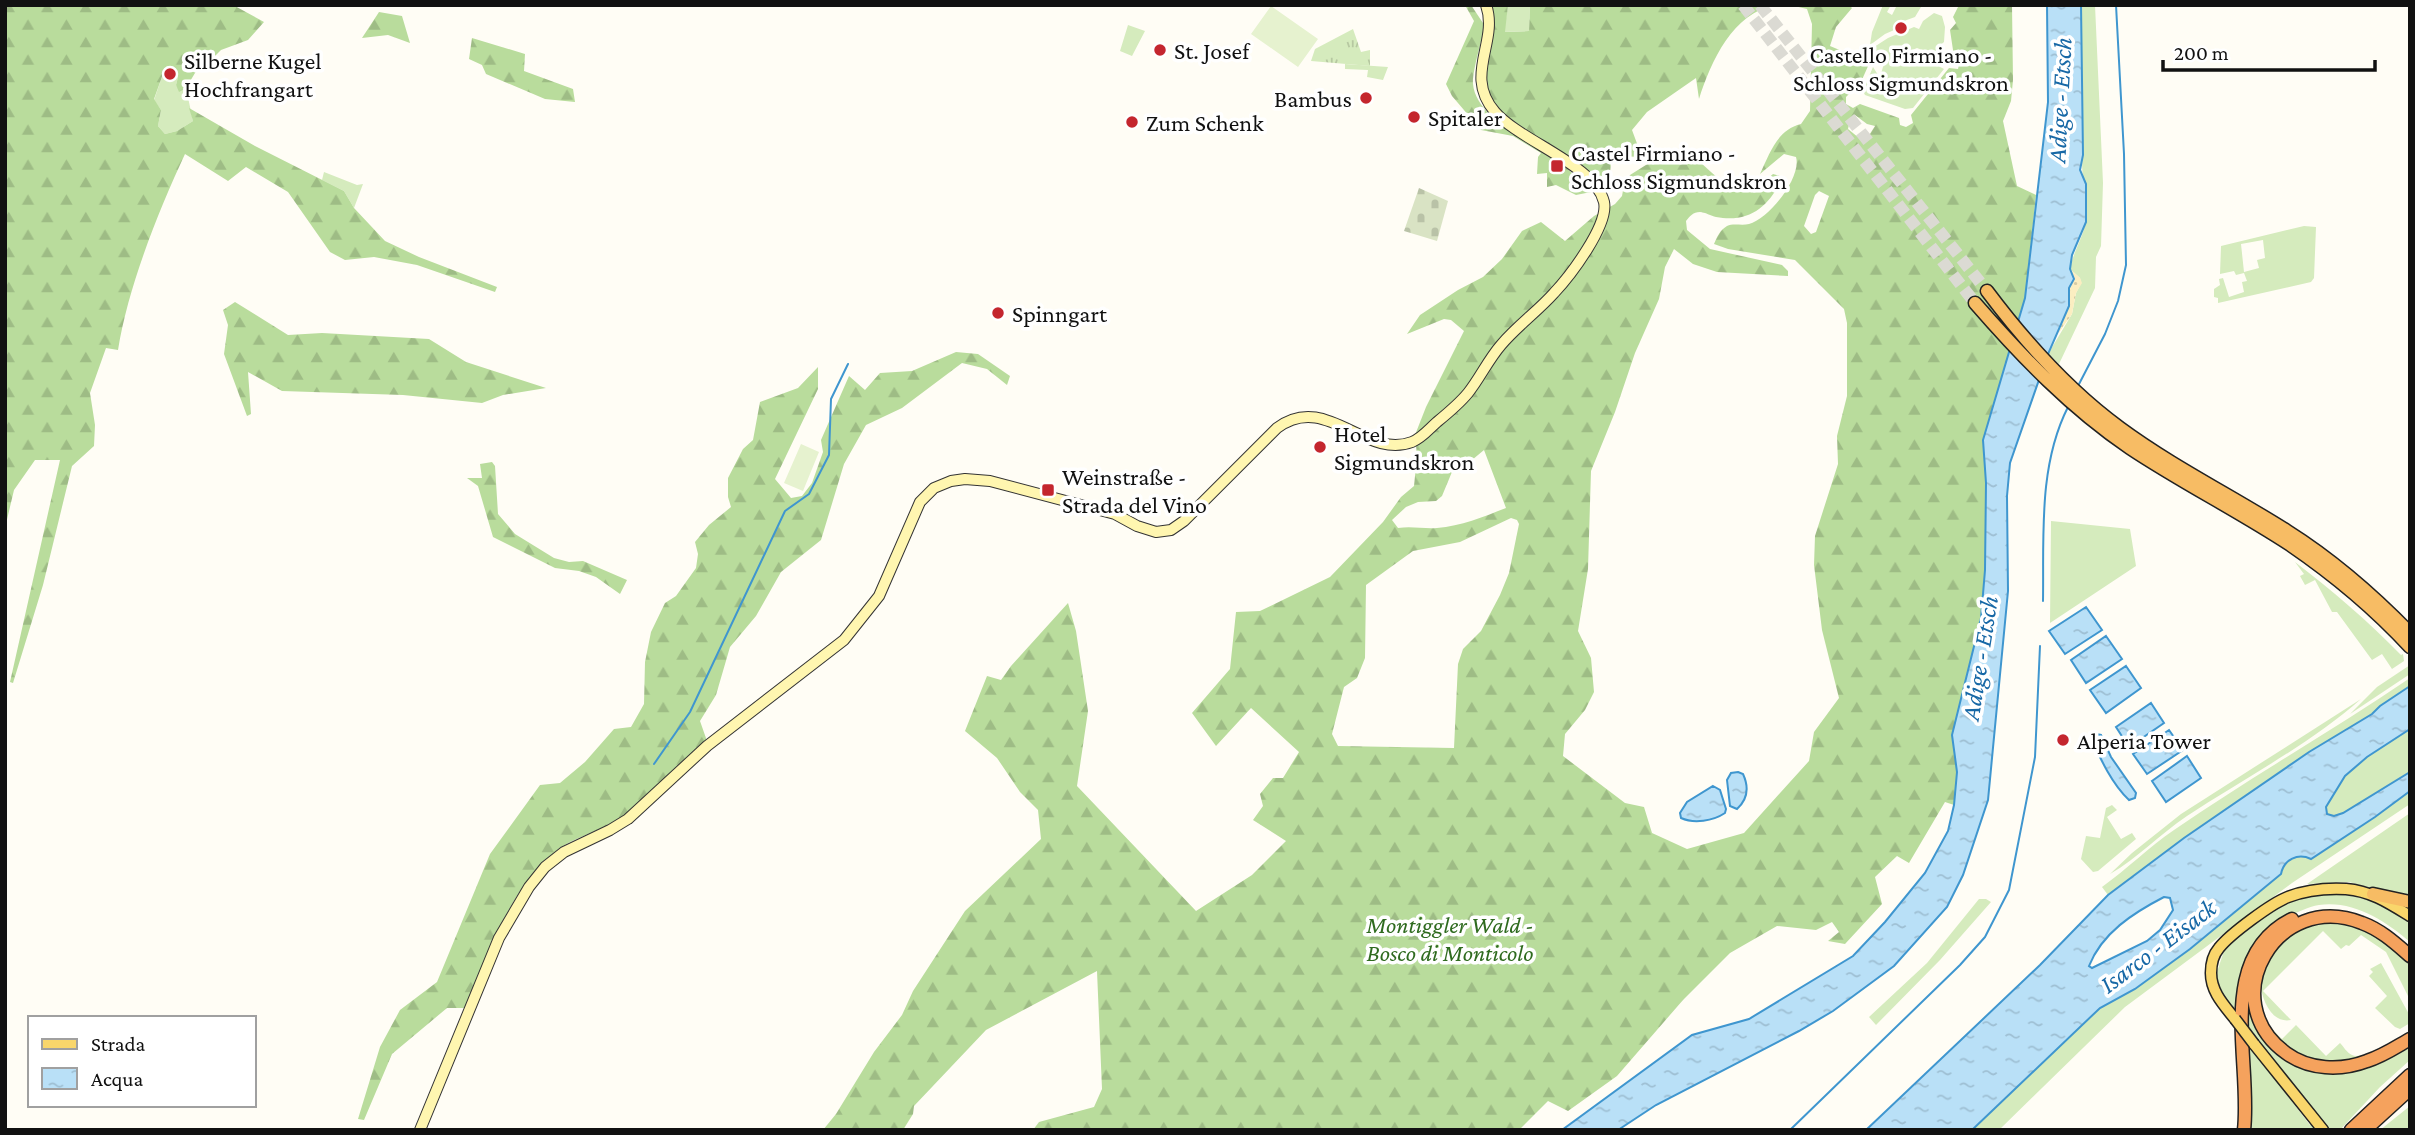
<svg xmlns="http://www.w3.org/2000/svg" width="2415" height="1135" viewBox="0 0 2415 1135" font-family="'Crimson Pro',serif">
  <defs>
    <pattern id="forest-firs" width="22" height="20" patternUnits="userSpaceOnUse" patternTransform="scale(1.75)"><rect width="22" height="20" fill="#b9dc9c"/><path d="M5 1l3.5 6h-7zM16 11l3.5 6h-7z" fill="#9ebc85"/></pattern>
    <pattern id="sand-dots" width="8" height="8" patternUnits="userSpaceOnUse" patternTransform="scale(1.75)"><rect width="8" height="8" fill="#fbeec1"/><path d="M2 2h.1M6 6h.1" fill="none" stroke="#d6cba5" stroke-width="1.8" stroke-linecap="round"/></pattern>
    <pattern id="cemetery-stones" width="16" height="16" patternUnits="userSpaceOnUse" patternTransform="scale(1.75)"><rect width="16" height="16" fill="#d9e3c4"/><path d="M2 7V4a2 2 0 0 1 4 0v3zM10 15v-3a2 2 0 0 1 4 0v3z" fill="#b9c2a7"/></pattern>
    <pattern id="park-tufts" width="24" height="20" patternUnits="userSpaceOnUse" patternTransform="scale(1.75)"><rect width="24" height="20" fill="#d5ebbd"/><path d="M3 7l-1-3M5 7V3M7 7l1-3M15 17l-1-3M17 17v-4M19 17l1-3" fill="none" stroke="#b6c8a1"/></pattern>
    <pattern id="water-ripples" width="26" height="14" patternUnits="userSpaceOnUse" patternTransform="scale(1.75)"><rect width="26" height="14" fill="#b9e0f7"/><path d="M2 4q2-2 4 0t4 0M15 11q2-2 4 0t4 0" fill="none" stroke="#9ebfd3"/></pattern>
  </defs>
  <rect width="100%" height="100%" fill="#fffdf5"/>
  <path fill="#d5ebbd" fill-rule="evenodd" d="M1508,5H1530L1529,31L1504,32Z
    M1883,5H1891L1887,12L1892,15L1897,5L1921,7L1915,17L1904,21L1901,27L1885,34L1870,45L1872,32Z
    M2081,5H2095L2103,183L2101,246L2096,257L2095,288L2059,364L2048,354L2072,314L2076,293L2081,283L2080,278L2070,269C2073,252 2083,238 2086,221C2090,197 2079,177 2083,155Z
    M1934,13L1942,16L1945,27L1944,42L1937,48L1943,55L1940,57L1917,48L1903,54L1906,57L1923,56L1931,62L1944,69L1913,108L1905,109L1865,95L1863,91L1873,67L1878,75L1881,74L1886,56L1882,55L1875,61L1871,49L1888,38L1914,27L1919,29L1923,21Z
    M1128,25L1145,31L1132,56L1120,51Z
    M1345,64L1388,67L1383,80L1367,77L1368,70L1345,69Z
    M168,69L174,70L178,77L176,85L180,91L186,88L193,121L177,131L165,134L158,126L161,110L154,100L163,74Z
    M324,172L357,185L363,184L354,208L344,191L322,180Z
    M2304,226L2316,227L2314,278L2311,282L2218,303V298L2214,297V289L2220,285L2219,279L2223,278L2229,297L2244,292L2242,282L2247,281L2244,273L2236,275L2234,271L2220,274L2221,246ZM2263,240L2265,258L2257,260L2259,268L2244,272L2241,244Z
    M2051,521L2130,529L2136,566L2050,623Z
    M2295,562C2333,591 2368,621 2401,655L2403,654L2404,661L2392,669L2382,654L2372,660L2337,612H2332L2315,580L2305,585L2300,576L2304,574Z
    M2410,665V674L2350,714L2377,687Z
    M2410,678V686L2380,706L2372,714L2309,752L2184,838L2108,895L2102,887C2127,869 2149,847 2174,830C2251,777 2332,731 2410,678Z
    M2361,699C2310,744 2245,778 2187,816C2160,834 2138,858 2110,874L2132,853L2181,814Z
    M2410,729V772L2343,813L2334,816L2327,814L2326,807L2345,776L2367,757Z
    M2410,791V804L2292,883L2125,1007L1999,1130H1972L2100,1008L2135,989L2190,949L2294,856L2303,855Z
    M2112,805L2117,810L2107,817L2121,839L2132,833L2136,839L2098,871L2093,872L2081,859L2086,836L2100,838L2106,808Z
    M2410,813V898L2349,882L2307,884Z
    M2321,894C2361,894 2375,901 2410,919V942C2386,921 2353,900 2319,905C2307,907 2294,914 2283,919L2239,1018L2220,995L2216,975L2224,951L2232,942L2281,905L2306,896Z
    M1979,899H1986L1991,902L1940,960L1876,1025L1869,1017L1927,963Z
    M2313,920L2359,925L2410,959V1000L2386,952L2361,935L2349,946L2346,945L2341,949L2323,931L2263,991L2291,1020C2271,1024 2262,999 2260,983C2259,978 2268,951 2271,946C2278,938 2303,926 2313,920Z
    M2381,963L2410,1016V1023L2400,1029L2395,1027L2375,1008L2387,996L2369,976L2373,972L2370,969Z
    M2256,966L2263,1032L2325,1070L2410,1045V1060L2380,1087L2340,1130H2249L2244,1023ZM2251,1048L2319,1120L2310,1125Z
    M2296,1025L2326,1056L2340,1043C2343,1046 2347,1053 2352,1055C2363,1061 2400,1038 2410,1031V1036L2360,1060L2329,1064L2295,1055L2270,1033L2269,1026L2282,1039Z
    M2410,1106V1130H2380Z"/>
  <path fill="url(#forest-firs)" fill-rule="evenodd" d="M5,5H233L264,22L248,40L221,50L213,58L201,63L186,88L179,92L176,85L178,77L174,71L168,69L163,74L154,99L161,110L158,126L165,134L177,131L193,121L189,108L255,146L344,191L354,208L385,241L419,257L497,287L495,292L417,265L374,257L345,260L330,252L288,192L246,167L228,181L185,154C158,212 128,287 118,350L106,348L90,393L95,425L94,446L72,466L43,585L13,683L10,682L60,460H35L14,490L5,528Z
    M1465,5H1471L1485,26C1482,39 1472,72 1473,84C1476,119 1534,144 1559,162C1571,171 1581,181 1591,192L1576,195L1556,185L1547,187V173L1537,174L1538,157L1541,153L1513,136L1481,130L1452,96L1446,84L1474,21Z
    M1490,5H1508L1505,32L1529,31L1530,5H1775C1733,13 1711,61 1699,99L1696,78L1647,112L1632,130L1642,157L1617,156L1611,161L1609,189L1604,190C1580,149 1481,126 1484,73C1485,55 1492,33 1494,14Z
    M1790,5H1849L1852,8L1836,27L1830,46L1842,51L1840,56L1848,59L1851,55L1869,64L1856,93H1850L1846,97V104L1853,108L1860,104L1899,118L1900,125L1906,127L1913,123L1911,115L1949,68L1958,69L1960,60L1953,50L1950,30L1956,23L1953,17L1959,5H2012L2013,80L2011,101L2003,121L2017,186L2036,195L2025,298L1983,440L1986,483L1985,570L1981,618L1952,735L1957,772L1954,805L1945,802L1909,863L1897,856L1875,877L1882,904L1845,944L1828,941L1839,932L1832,922L1816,930L1777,926L1730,953L1683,1000L1617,1076L1568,1111L1548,1101L1519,1130H1033L1039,1122L1094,1107L1102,1089L1097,971L986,1030L914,1106L913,1114L903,1130H823L836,1114L874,1052L902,1015L913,991L965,911L1041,839L1038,810L1020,792L997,758L965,731L987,676L1001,680L1011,666L1068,603L1076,631L1088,711L1077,786L1196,911L1252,875L1286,841L1253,820L1263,806L1260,794L1273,778H1283L1299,752L1251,708L1216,746L1192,713L1230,669L1236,612L1260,611L1330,577L1383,522L1401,497L1414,486L1417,456L1415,435L1426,407L1464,331L1451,320L1444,319L1407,334L1420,315L1458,290L1483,277L1502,259L1522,231L1541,222L1565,241L1594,216L1615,204L1622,196L1624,185L1630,175L1673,148C1708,151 1728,219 1773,174L1783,177C1769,206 1751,223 1716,217C1711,216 1705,212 1700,212C1693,212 1690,216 1686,221L1687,230L1710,249L1782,265L1788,271V276L1717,272L1693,264L1674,249L1665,267L1659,299L1635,353L1615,412L1591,471L1588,569L1578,631L1591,658L1594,692L1585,710L1565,734L1563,756L1625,803L1644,807L1652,833L1687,849L1744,833L1809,761L1814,732L1839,698L1822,630L1814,565L1815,536L1838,464L1837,436L1847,396V323L1844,309L1795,260L1728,249L1714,244C1717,237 1720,230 1727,226C1733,223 1742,226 1749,224C1769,219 1802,177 1796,157L1784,154L1760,174C1770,153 1777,130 1801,124L1810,111L1812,24L1807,9ZM1855,115L1867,124L1875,126L1866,140L1859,138L1848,129L1850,120ZM1819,191L1829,196L1816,232L1811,234L1804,226L1815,195ZM1484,450L1506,508C1483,517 1461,526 1437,528C1424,529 1412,526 1398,528L1392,520L1406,507L1418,502L1436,501L1442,496L1454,467L1472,460ZM1511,518L1517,520L1519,524L1509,573L1500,595L1481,631L1463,649L1458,664L1454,748L1338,746L1332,734L1344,687L1357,678L1365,658L1366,585L1413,551L1460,542Z
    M379,12L402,16L410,43L388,35L362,38Z
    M472,38L525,54L524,71L573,89L575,102L545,99L486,74L482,65L469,59Z
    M235,302L288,335L322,333L429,339L466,362L546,388L503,395L482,403L403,395L282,391L248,372L251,414L247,416L224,354L228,325L223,310Z
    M956,352L978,354L1010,376L1007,385L987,369L962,363L902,408L866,425L844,464L821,540L781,572L756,616L730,647L716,695L700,721L707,741C681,764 650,797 623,816C604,830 571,838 556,851C509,889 488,954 465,1008H447L392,1054L364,1120L358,1119L380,1047L400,1010L437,982L490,854L540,785L560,783L585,762L614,729L631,727L644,704L645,662L651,632L665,603L676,596L696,568L698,554L695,542L709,525L731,507L728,497V478L743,449L753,440L760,402L798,388L818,367V389L775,479L791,498L802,496L812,483L823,452L821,440L849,376L865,390L880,373L912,371Z
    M492,462L495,466L498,514L515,534L554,558L569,562L583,561L627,580L620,594L596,577L579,571L555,568L493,537L478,486L467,478H482L480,464Z"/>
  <path fill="url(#sand-dots)" d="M2070,269L2080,278L2082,283L2076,293L2072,314L2058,334L2069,306V288L2074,279Z"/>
  <path fill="url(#cemetery-stones)" d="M1419,188L1448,201L1437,241L1404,231Z"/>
  <path fill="url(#park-tufts)" d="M1353,29L1361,52L1370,50V66L1311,61L1315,49Z"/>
  <path fill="#e6f2cf" d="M1271,6L1318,39L1298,67L1251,34Z
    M801,444L819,452L803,491L784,483Z"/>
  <path fill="url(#water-ripples)" stroke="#3f96cf" stroke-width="2" fill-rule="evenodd" d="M2047,5H2081L2083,155L2080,170L2086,184V222L2072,255L2070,269L2074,279L2069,288V306L2048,354L2010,463L2007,496L2008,591L1988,800L1963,875L1947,907L1894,966L1833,1011L1799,1031L1656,1105L1618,1130H1562L1692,1035L1749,1019L1853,956L1885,922L1925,873L1948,831L1954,805L1957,772L1952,735L1981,618L1985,570L1986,483L1983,440L2025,298L2048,102Z
    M2086,607L2102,630L2065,654L2049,631Z
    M2106,636L2122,659L2086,683L2071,660Z
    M2126,666L2141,688L2106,713L2090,690Z
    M2410,686V729L2367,757L2345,776L2326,807L2327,814L2334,816L2343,813L2410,772V791L2375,817L2311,859C2298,853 2284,859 2281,874L2190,949L2135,989L2100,1008L1972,1130H1866L2040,965L2108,895L2184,838L2309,752L2372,714L2380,706ZM2164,897L2170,898L2173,910L2160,930L2147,941L2092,968L2089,966C2102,933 2133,913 2164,897Z
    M2151,703L2164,723L2129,747L2116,727Z
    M2169,730L2183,750L2147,774L2133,754Z
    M2096,734L2101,735L2111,757L2136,793L2135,798L2129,800C2112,784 2101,760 2091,738Z
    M2187,756L2201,778L2166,802L2152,781Z
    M1738,772L1743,774C1749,787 1748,799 1737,809L1730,806L1727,780L1731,773Z
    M1713,786L1720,790L1726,809L1725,813C1713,821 1694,824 1681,818L1680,813L1687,802Z"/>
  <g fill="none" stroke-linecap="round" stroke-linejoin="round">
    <path stroke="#3f96cf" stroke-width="2" d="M2078,386L2105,334L2118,301L2126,265L2124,154L2116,5
      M2043,601C2044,537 2038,466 2068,407
      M654,764L690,712L785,511L809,494L829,455L831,399L848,364
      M1790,1130L1960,965L1985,937L2009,890L2035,757L2040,646"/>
    <path stroke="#dbdad3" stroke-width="12" stroke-dasharray="12 6" stroke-linecap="butt" d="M1743,5L1975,303
      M1760,5L1987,291"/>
    <defs>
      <path id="secondary" d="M420,1130L499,938L529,887L545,867L564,852L610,830L628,819L707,746L844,640L879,596L920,502L934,488L951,481L965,479L990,481L1115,514L1137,526L1156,532L1171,530L1184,521L1277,428C1326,391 1365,460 1412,442C1422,438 1429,429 1437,422C1448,413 1459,404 1468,393C1480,378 1488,360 1501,345C1517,326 1538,311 1554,293C1570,276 1609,225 1604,202C1595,165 1520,141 1495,112C1463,75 1499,42 1486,5"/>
      <path id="primary" d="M2235,1019C2224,1005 2211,992 2211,973C2211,964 2213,955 2219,948C2230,934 2272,903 2288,897C2306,890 2327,888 2346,889C2371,891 2389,903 2410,916
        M2254,1044L2323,1130"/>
      <path id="trunk" d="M1987,291C2026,343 2068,390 2120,428C2173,467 2232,496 2287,531C2333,560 2372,594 2410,633
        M1975,303C2022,357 2071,408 2130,448C2181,482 2237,510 2289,544C2333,574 2374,608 2410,647
        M2373,894L2410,902"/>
      <path id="motorway" d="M2410,956C2395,943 2381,930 2362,923C2277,889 2213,1000 2286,1053C2309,1070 2341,1071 2367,1061C2383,1056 2396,1047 2410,1039
        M2244,1130C2252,1061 2214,958 2292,919
        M2351,1130L2410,1075
        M2365,1130L2410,1089"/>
    </defs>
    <use href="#secondary" stroke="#333" stroke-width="12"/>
    <use href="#primary" stroke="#222" stroke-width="13"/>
    <use href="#trunk" stroke="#222" stroke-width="15"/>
    <use href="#motorway" stroke="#222" stroke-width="15"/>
    <use href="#secondary" stroke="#fff6b0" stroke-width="10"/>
    <use href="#primary" stroke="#f9d66b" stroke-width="10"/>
    <use href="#trunk" stroke="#f7bc64" stroke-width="12"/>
    <use href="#motorway" stroke="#f5a25d" stroke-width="12"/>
    <defs>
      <path id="primary-bridge" d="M2235,1019L2254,1044"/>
    </defs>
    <use href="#primary-bridge" stroke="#222" stroke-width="13" stroke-linecap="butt"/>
    <use href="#primary-bridge" stroke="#f9d66b" stroke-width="10"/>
  </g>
  <g fill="#c4262e" stroke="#fff" stroke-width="2.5">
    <circle cx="1901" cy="28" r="7"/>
    <circle cx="1160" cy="50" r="7"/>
    <circle cx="170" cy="74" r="7"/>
    <circle cx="1366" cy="98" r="7"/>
    <circle cx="1414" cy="117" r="7"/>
    <circle cx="1132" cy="122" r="7"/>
    <rect x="1550" y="159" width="14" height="14" rx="3.5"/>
    <circle cx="998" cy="313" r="7"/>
    <circle cx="1320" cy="447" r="7"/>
    <rect x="1041" y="483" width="14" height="14" rx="3.5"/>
    <circle cx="2063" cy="740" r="7"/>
  </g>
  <g text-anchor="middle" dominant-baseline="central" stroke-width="7" stroke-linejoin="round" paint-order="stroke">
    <g font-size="24" fill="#111" stroke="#fff" text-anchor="start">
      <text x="1174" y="50">St. Josef</text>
      <text x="1901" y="54" text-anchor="middle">Castello Firmiano -<tspan x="1901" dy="28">Schloss Sigmundskron</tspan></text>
      <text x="184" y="60">Silberne Kugel<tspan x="184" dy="28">Hochfrangart</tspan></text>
      <text x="1352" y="98" text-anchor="end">Bambus</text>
      <text x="1428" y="117">Spitaler</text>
      <text x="1146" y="122">Zum Schenk</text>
      <text x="1571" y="152">Castel Firmiano -<tspan x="1571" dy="28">Schloss Sigmundskron</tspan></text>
      <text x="1012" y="313">Spinngart</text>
      <text x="1334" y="433">Hotel<tspan x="1334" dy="28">Sigmundskron</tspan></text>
      <text x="1062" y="476">Weinstraße -<tspan x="1062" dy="28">Strada del Vino</tspan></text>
      <text x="2077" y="740">Alperia Tower</text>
    </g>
    <g font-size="24" font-style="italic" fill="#2f6b1f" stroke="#fff">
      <text x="1450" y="924">Montiggler Wald -<tspan x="1450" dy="28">Bosco di Monticolo</tspan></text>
    </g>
    <g font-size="26" font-style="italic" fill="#1768a6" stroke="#fff">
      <text transform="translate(2060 100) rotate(-87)">Adige - Etsch</text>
      <text transform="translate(1980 658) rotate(-81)">Adige - Etsch</text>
      <text transform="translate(2158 946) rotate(-37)">Isarco - Eisack</text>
    </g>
  </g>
  <rect width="2415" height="1135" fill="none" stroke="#111111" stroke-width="14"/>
  <rect x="28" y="1016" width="228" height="91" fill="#ffffff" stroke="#a0a0a0" stroke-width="2"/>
  <rect x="42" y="1039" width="35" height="10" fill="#f9d66b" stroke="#a0a0a0" stroke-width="2"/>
  <text x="91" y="1051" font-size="21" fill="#111111">Strada</text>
  <rect x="42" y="1068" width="35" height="21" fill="url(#water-ripples)" stroke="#a0a0a0" stroke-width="2"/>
  <text x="91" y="1086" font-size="21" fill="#111111">Acqua</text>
  <path d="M2163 60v10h212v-10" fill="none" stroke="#111111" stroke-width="3.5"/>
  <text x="2174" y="60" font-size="21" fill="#111111" stroke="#ffffff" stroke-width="5" paint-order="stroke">200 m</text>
</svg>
